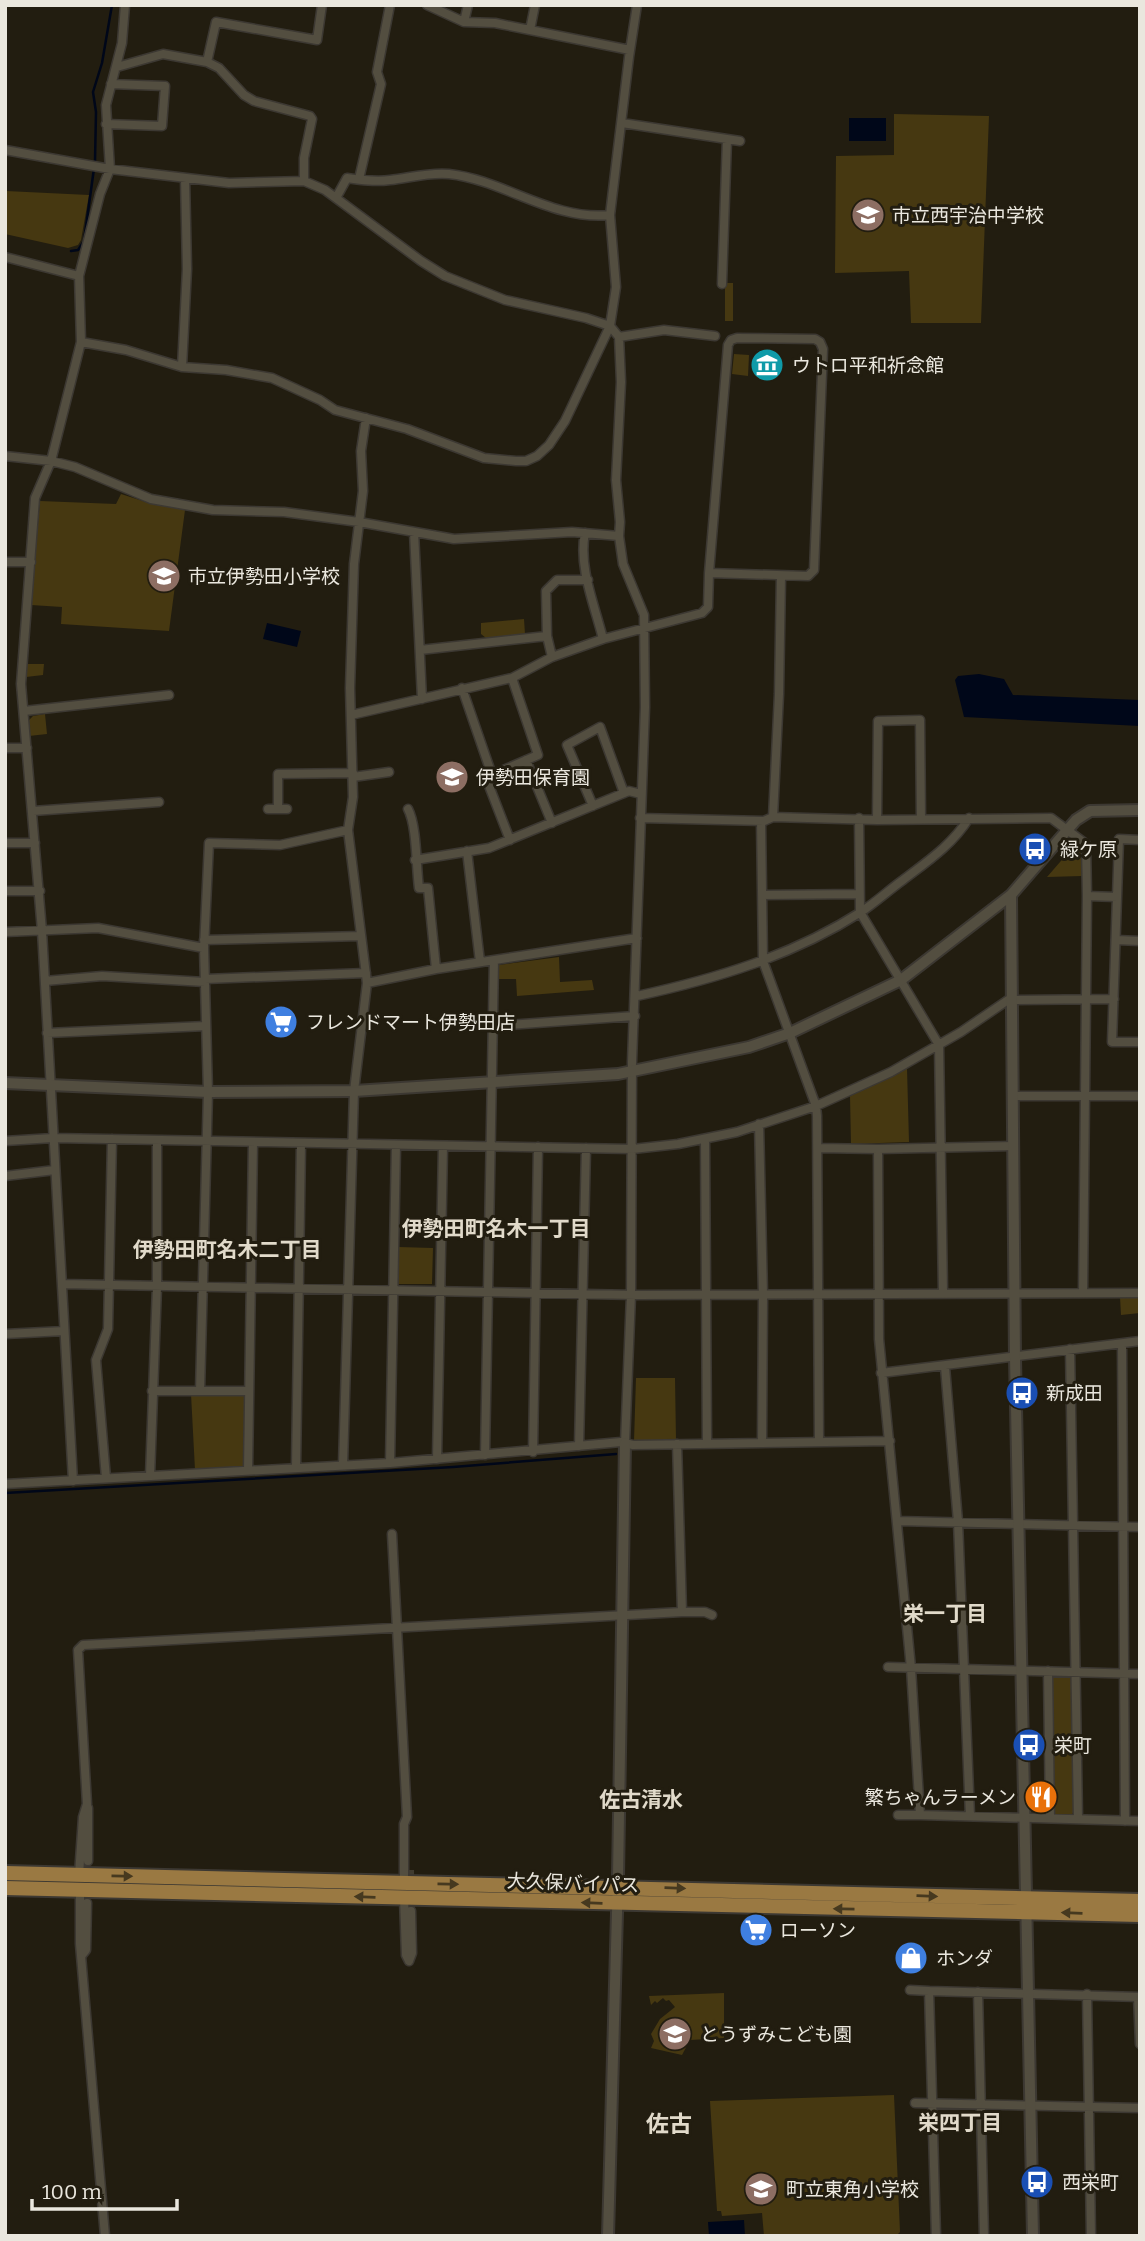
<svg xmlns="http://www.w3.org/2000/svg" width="1145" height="2241" viewBox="0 0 1145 2241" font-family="Bitter,'Noto Sans JP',serif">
  <rect width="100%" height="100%" fill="#221d10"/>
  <path fill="#463811" d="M894,114L989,116L981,323H911L909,271L835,273L836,156L894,155Z
    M6,191L89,195L81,240L78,245L68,248L5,234Z
    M725,283H733V321H725Z
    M734,354L749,355L748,376L732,374Z
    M121,494L149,503L185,510L169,631L61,624L62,607L31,605L40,501L116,504Z
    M524,619L525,634L486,638L481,634V623Z
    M26,664H44L43,675L26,677Z
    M45,714L47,734L29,736L28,721L33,716Z
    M1079,843L1084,854L1082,876L1047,877L1073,847Z
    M559,957L560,982L592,980L594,990L517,996L516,979H499V965Z
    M907,1068L909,1142L851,1144L850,1096Z
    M398,1247L433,1248L432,1284H397Z
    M1120,1297H1140V1313L1121,1315Z
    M636,1378H675L676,1440L634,1441Z
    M191,1394L245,1395L243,1468L195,1470Z
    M1051,1675H1068L1073,1678L1075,1811L1071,1815L1053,1814Z
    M724,1993V2038L690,2040L682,2055L651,2048L654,2041L651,2034L660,2019L675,2007L669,2000L666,2001L663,1998L657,2003L655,2001L651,2005L649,1996Z
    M894,2095L900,2232L896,2236H764L762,2213L722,2216L721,2211H717L710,2101Z"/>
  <path fill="#000719" d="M849,118H886V141H849Z
    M267,623L301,631L297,647L263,639Z
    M979,674L1004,679L1013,695L1140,700V726L964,717L955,680L958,676Z
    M744,2220L745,2236H709L708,2222Z"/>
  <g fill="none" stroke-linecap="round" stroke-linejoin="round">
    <path stroke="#000719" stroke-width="2.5" d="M71,251L78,250L84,241L95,161L96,112L93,92L102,63L112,5
      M5,1493L453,1467L616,1454"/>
    <path stroke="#403b2f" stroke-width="8" stroke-dasharray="8 4" stroke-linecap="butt" d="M410,1870L411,1911"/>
    <defs>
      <path id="minor" d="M427,5L464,22L495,23L630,50
        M464,22L468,5
        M530,30L535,5
        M207,62L216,22L317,40L322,5
        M117,67L163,54L207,62L219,68L244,95L254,101L310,116L312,119L304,158V181
        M622,123L740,141
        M106,124L162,126L165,86L111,84
        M5,150L110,169L229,183L304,181L325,190L421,261L445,276L505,300L586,318L610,326L619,337L621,382L616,480L620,522L619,536L623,564L644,615L645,707L632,1062L631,1295L625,1443
        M359,179L381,84L377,72L390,5
        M336,198L347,178C361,180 375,182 390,180C409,178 429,172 449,174C504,180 552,221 610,215
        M5,257L79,276
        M722,284L727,139
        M619,337L664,330L715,336
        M81,342L126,350L182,367L226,370L272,378L320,400L335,410L407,429L484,458L516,461H526L537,456L549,445L565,421L610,326L616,287L610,215L629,57L637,5
        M182,367L187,269L185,178
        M5,456L51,461L75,467L151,499L213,510L284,512L359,522L454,539L572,532L619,536
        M414,532L422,699
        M585,533C578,567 595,606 603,639
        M5,562H31
        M420,650L547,636
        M552,657L547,636L546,591L557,580H588
        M462,688L492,775L538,755L512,678
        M24,711L169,695
        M351,715L512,678L552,657L603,639L702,613L708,607L709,573L728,345L731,340L737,338L815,339L820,342L823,349L814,570L808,576L709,573
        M5,748H27
        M526,760L552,823
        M492,775L486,778L510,840
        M353,777L389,772
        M593,806L567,745L600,727L624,793
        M268,809H287
        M278,809V774L353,773
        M408,809C417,826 416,866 419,888H428L436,969
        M33,811L159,802
        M773,817L779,694L781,576
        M640,818L764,821L773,817L877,820L1051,818L1086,844L1087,896L1083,1293
        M859,818L860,912L939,1045L943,1293
        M877,820L878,721L920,720L921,819
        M761,821L763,961L816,1106L817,1116L819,1441
        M1140,840L1119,839L1112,1042H1140
        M5,843H35
        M467,851L480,962
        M415,860L489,848L629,791L641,794
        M5,891H40
        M762,895L859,894
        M1087,896L1117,897
        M5,932L98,928L204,948
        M204,940L361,936
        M1116,940L1140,941
        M205,979L366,973
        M45,981L102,976L205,982
        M367,983L436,969L637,938
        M637,996C715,979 792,956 861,912C876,902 889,890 903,880C928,861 952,845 969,818
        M493,1026L635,1016
        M47,1033L206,1026
        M1014,1096H1140
        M759,1124L763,1295L762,1443
        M705,1139L707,1442
        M5,1141L53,1138L633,1149L678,1144L737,1132L816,1106L891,1072L961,1032L1008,1000L1114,999
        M818,1148L878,1149L1014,1146
        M878,1149L879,1339L911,1668L920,1815L1140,1821
        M5,1176L55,1170
        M62,1284L637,1295L1140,1293
        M5,1334L64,1331
        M1122,1344L1125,1821
        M1070,1349L1078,1819
        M945,1367L958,1522L970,1816
        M881,1373L1140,1341
        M152,1391H248
        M200,1391L208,1092L204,948L209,843L280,845L348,830
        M579,1446L586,1148
        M533,1452L538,1147
        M485,1455L494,960
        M437,1459L443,1146
        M390,1463L396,1145
        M343,1465L354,1091L367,983L348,830L353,797L350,688L354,564L363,491L361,451L366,418
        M296,1467L301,1143
        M248,1470L253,1142
        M150,1476L157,1286V1140
        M106,1478L96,1360L108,1329L112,1139
        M73,1481L42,931L21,684L35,498L51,461L81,342L79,276L100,194L110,169L106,105L122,43L125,5
        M5,1484L390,1463L621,1442L633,1445L890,1441
        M898,1521L1140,1527
        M392,1534L407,1817L404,1824V1883
        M682,1612H705L712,1615
        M888,1667L1140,1674
        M1048,1671L1050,1818
        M898,1815H920
        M88,1861V1808
        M79,1875L83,1817L87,1804L78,1650L83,1645L682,1612L677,1444
        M80,1889V1944L105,2236
        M404,1898L406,1955L409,1961
        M82,1955L86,1950L87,1903
        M409,1961L412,1953L411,1911
        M910,1990L929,1991
        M978,1992L984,2236
        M1087,1994L1091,2236
        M1138,1997L1140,2044
        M915,2103L1140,2108
        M936,2236L929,1991L1140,1997"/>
      <path id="tertiary" d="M1011,895L1015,1358L1033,2236
        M5,1083L208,1092L354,1091L618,1074L749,1047L790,1033L901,980L1011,895L1076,820L1090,811L1140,810
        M608,2236L618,1877L625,1443"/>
      <path id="trunk" d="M5,1873L1140,1901
        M5,1888L1140,1915"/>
    </defs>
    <use href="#minor" stroke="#3c3832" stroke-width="11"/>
    <use href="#tertiary" stroke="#3c3832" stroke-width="14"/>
    <use href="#trunk" stroke="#3c3832" stroke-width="18"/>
    <use href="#minor" stroke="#534e40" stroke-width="8"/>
    <use href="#tertiary" stroke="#534e40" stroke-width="10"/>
    <use href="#trunk" stroke="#9a7942" stroke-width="14"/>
  </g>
  <defs><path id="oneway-solid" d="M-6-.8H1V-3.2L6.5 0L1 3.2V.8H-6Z" transform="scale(1.75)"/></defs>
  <g fill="#46391f">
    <use href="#oneway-solid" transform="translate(122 1876) rotate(1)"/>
    <use href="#oneway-solid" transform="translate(448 1884) rotate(1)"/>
    <use href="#oneway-solid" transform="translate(675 1888) rotate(2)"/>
    <use href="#oneway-solid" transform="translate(927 1896) rotate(2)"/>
    <use href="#oneway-solid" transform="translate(365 1897) rotate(-178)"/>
    <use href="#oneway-solid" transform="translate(592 1903) rotate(-178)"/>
    <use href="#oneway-solid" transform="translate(844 1909) rotate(-179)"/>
    <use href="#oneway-solid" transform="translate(1072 1913) rotate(-178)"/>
  </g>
  <defs>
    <symbol id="school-disc" viewBox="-11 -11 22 22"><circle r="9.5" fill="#8d6e63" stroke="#221d10"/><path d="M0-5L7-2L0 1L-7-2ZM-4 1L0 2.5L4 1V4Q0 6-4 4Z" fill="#fff"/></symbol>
    <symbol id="museum-disc" viewBox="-11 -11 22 22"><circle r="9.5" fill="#0f9aa8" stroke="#221d10"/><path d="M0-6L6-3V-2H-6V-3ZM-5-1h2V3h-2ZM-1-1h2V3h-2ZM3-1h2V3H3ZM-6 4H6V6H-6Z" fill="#fff"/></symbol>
    <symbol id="bus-disc" viewBox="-11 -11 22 22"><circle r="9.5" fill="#1a4fb4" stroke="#221d10"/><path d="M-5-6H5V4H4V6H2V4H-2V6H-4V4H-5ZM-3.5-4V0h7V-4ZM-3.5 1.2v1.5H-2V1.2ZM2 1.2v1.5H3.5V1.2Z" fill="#fff"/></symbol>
    <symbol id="supermarket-disc" viewBox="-11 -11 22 22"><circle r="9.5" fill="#3f7fe0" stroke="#221d10"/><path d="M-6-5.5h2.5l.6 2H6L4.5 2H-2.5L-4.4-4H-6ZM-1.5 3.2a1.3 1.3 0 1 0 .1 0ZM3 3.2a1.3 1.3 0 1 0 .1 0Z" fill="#fff"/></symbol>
    <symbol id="restaurant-disc" viewBox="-11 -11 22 22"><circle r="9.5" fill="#e8710a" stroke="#221d10"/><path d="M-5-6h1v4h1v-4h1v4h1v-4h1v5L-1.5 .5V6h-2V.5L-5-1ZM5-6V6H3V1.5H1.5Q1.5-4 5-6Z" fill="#fff"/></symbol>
    <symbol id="shop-disc" viewBox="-11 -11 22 22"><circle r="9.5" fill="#3f7fe0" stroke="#221d10"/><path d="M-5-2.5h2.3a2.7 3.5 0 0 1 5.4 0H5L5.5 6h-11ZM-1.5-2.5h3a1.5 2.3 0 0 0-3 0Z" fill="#fff"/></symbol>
  </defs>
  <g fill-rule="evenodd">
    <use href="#school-disc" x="849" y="196" width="38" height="38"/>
    <use href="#museum-disc" x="748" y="346" width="38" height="38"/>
    <use href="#school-disc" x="145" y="557" width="38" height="38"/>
    <use href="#school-disc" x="433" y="758" width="38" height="38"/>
    <use href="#bus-disc" x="1016" y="830" width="38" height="38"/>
    <use href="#supermarket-disc" x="262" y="1003" width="38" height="38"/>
    <use href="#bus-disc" x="1003" y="1374" width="38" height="38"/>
    <use href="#bus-disc" x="1010" y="1726" width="38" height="38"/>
    <use href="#restaurant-disc" x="1022" y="1778" width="38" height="38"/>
    <use href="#supermarket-disc" x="737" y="1911" width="38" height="38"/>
    <use href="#shop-disc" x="892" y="1939" width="38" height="38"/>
    <use href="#school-disc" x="656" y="2015" width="38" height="38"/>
    <use href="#bus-disc" x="1018" y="2163" width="38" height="38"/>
    <use href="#school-disc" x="742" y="2170" width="38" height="38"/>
  </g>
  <g text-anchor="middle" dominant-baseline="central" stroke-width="6" stroke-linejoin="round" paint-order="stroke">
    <g font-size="19" fill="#eae7de" stroke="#221d10" text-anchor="start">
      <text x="892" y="215">市立西宇治中学校</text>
      <text x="792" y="365">ウトロ平和祈念館</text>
      <text x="188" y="576">市立伊勢田小学校</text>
      <text x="476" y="777">伊勢田保育園</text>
      <text x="1060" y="849">緑ケ原</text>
      <text x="306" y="1022">フレンドマート伊勢田店</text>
      <text x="1046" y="1393">新成田</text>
      <text x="1054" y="1745">栄町</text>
      <text x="1016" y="1797" text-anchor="end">繁ちゃんラーメン</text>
      <text x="780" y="1930">ローソン</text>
      <text x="936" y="1958">ホンダ</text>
      <text x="700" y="2034">とうずみこども園</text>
      <text x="1062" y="2182">西栄町</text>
      <text x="786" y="2189">町立東角小学校</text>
    </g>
    <g font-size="19" fill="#eae7de" stroke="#221d10">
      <text transform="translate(573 1883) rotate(2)">大久保バイパス</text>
    </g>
    <g font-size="21" font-weight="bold" fill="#e1daca" stroke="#221d10">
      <text x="496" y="1229">伊勢田町名木一丁目</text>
      <text x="227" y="1250">伊勢田町名木二丁目</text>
      <text x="945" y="1614">栄一丁目</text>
      <text x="641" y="1800">佐古清水</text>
      <text x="960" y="2123">栄四丁目</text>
    </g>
    <g font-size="23" font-weight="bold" fill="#e1daca" stroke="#221d10">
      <text x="669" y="2124">佐古</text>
    </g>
  </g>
  <rect width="1145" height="2241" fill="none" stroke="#eae7de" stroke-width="14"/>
  <path d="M32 2199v10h145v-10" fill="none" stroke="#eae7de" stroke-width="3.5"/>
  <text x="42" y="2199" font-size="21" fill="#eae7de" stroke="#221d10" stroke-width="5" paint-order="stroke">100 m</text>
</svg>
